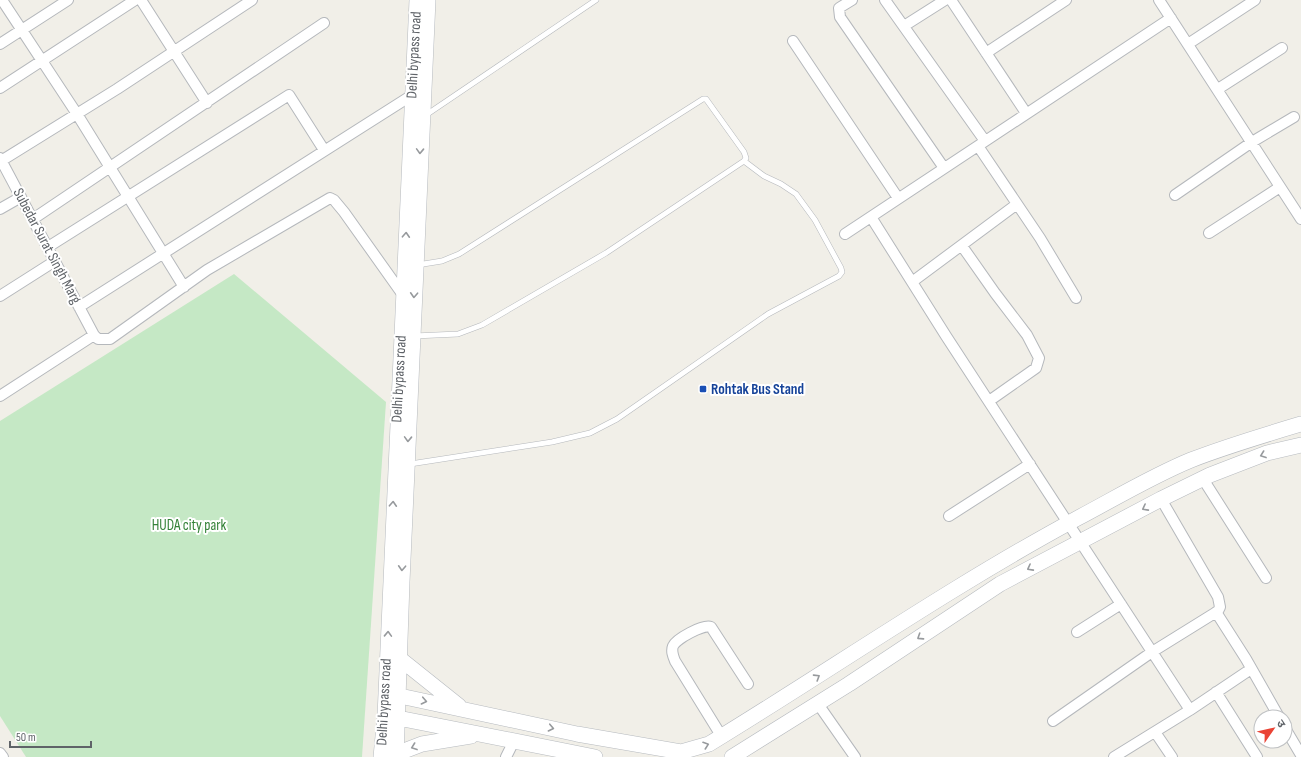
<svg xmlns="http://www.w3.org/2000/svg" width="1301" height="757" viewBox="0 0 1301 757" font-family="'Sofia Sans Condensed','Noto Sans Devanagari',sans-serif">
  <rect width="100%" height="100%" fill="#f1efe8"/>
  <path fill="#c5e8c5" d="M234,274L386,402L362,757H26L0,716V421Z"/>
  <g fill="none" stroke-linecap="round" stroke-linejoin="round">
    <defs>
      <path id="service" d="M426,115L596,0
        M414,336L458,334L482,325L606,253L744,161L746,158L744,152L706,99H703L459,254L442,261L417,265
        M410,464L552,442L590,433L617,419L768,314L839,276L842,272L841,268L815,220L796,194L781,184L764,176L744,161"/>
      <path id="minor" d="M2,0L77,114L184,287
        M141,0L207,103
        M852,0L839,8L840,17L944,168
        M885,0L985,141
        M951,0L1026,113
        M1159,0L1301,219
        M904,26L945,0
        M793,41L898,198
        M0,44L68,0
        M1188,44L1255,0
        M986,53L1066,0
        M0,88L135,0
        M1218,89L1282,48
        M978,146L1040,238L1076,298
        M0,158L94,335
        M1,161L117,89L252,0
        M1175,195L1252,142L1294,117
        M0,209L21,197
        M871,217L946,336L1190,710L1114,757
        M33,219L324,23
        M1209,233L1280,187
        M845,234L1171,18
        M962,246L995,293L1027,335L1039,358L1036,368L989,401
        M48,247L289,95L324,150
        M912,282L1017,204
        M0,296L55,261
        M79,307L417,92
        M0,396L94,335L98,339H110L207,270L330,198L334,200L344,212L403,295
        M1203,479L1266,578
        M949,516L1030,464
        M1216,612L1246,659L1279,717
        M1077,632L1121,604
        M1216,692L1257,757
        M818,704L855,757
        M1190,710L1251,669
        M1053,721L1152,652L1218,611L1220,607L1218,597L1161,499
        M1285,728L1301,755
        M1155,732L1172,757
        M722,737L675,661C673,656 671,651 673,646C676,639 703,624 711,627L748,684
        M0,753L3,757
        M506,757L514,741"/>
      <path id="secondary" d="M399,658L459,706
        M386,693L577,734L681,752L709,744C832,669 950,587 1076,519C1114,499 1152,476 1191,460C1227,446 1264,435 1301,424
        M388,716L595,757
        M396,754L422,744L471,736
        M381,757L385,716L417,0
        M396,757L402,582L428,0
        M732,757L849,684L1000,584L1161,499L1210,475L1267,453L1301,445"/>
    </defs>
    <use href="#service" stroke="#b5b8bc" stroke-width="6"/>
    <use href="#minor" stroke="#b5b8bc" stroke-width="12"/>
    <use href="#secondary" stroke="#b6babf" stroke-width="16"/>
    <use href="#service" stroke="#fff" stroke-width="5"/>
    <use href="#minor" stroke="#fff" stroke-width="10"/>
    <use href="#secondary" stroke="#fff" stroke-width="15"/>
  </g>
  <defs><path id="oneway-chevron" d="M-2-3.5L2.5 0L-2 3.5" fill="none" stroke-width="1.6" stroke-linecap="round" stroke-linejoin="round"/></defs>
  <g stroke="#979a9d">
    <use href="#oneway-chevron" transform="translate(420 151) rotate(92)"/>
    <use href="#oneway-chevron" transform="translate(406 235) rotate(-87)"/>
    <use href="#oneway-chevron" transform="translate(414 295) rotate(93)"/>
    <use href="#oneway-chevron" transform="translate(408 439) rotate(92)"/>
    <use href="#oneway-chevron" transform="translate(1263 455) rotate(160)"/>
    <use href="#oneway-chevron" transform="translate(393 504) rotate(-87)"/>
    <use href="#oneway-chevron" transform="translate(1145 508) rotate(152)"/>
    <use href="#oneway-chevron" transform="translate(402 568) rotate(93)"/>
    <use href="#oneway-chevron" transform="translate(1030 568) rotate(152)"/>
    <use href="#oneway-chevron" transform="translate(388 634) rotate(-88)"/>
    <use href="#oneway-chevron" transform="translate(920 637) rotate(147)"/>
    <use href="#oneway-chevron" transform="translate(817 677) rotate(-32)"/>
    <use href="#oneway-chevron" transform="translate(424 701) rotate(12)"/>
    <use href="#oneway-chevron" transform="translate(551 728) rotate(12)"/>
    <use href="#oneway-chevron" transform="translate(706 745) rotate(-19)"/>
    <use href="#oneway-chevron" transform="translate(414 747) rotate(160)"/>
  </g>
  <rect fill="#1a4fb4" stroke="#fff" stroke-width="1.5" x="699" y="385" width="8" height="8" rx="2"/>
  <g text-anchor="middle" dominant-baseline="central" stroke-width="4" stroke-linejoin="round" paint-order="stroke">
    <g font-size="15" fill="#5f6368" stroke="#fff">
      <text transform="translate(414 55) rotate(-87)">Delhi bypass road</text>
      <text transform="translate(47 246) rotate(62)">Subedar Surat Singh Marg</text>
      <text transform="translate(399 379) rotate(-87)">Delhi bypass road</text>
      <text transform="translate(384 702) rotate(-87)">Delhi bypass road</text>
    </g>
    <g font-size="15" font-weight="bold" fill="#164399" stroke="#fff" text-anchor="start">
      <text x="711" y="389">Rohtak Bus Stand</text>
    </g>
    <g font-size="15" fill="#348238" stroke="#fff">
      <text x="189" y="525">HUDA city park</text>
    </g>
  </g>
  <g transform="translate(1273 729) rotate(56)"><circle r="19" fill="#ffffff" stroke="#bfc1c3"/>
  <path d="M0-3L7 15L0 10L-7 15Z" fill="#ea4335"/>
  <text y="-6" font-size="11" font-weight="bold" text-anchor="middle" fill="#5f6368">उ</text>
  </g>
  <path d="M10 741v6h81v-6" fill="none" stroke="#5f6368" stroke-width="2"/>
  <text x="16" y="741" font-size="12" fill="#5f6368" stroke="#ffffff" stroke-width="3" paint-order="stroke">50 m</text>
</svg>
